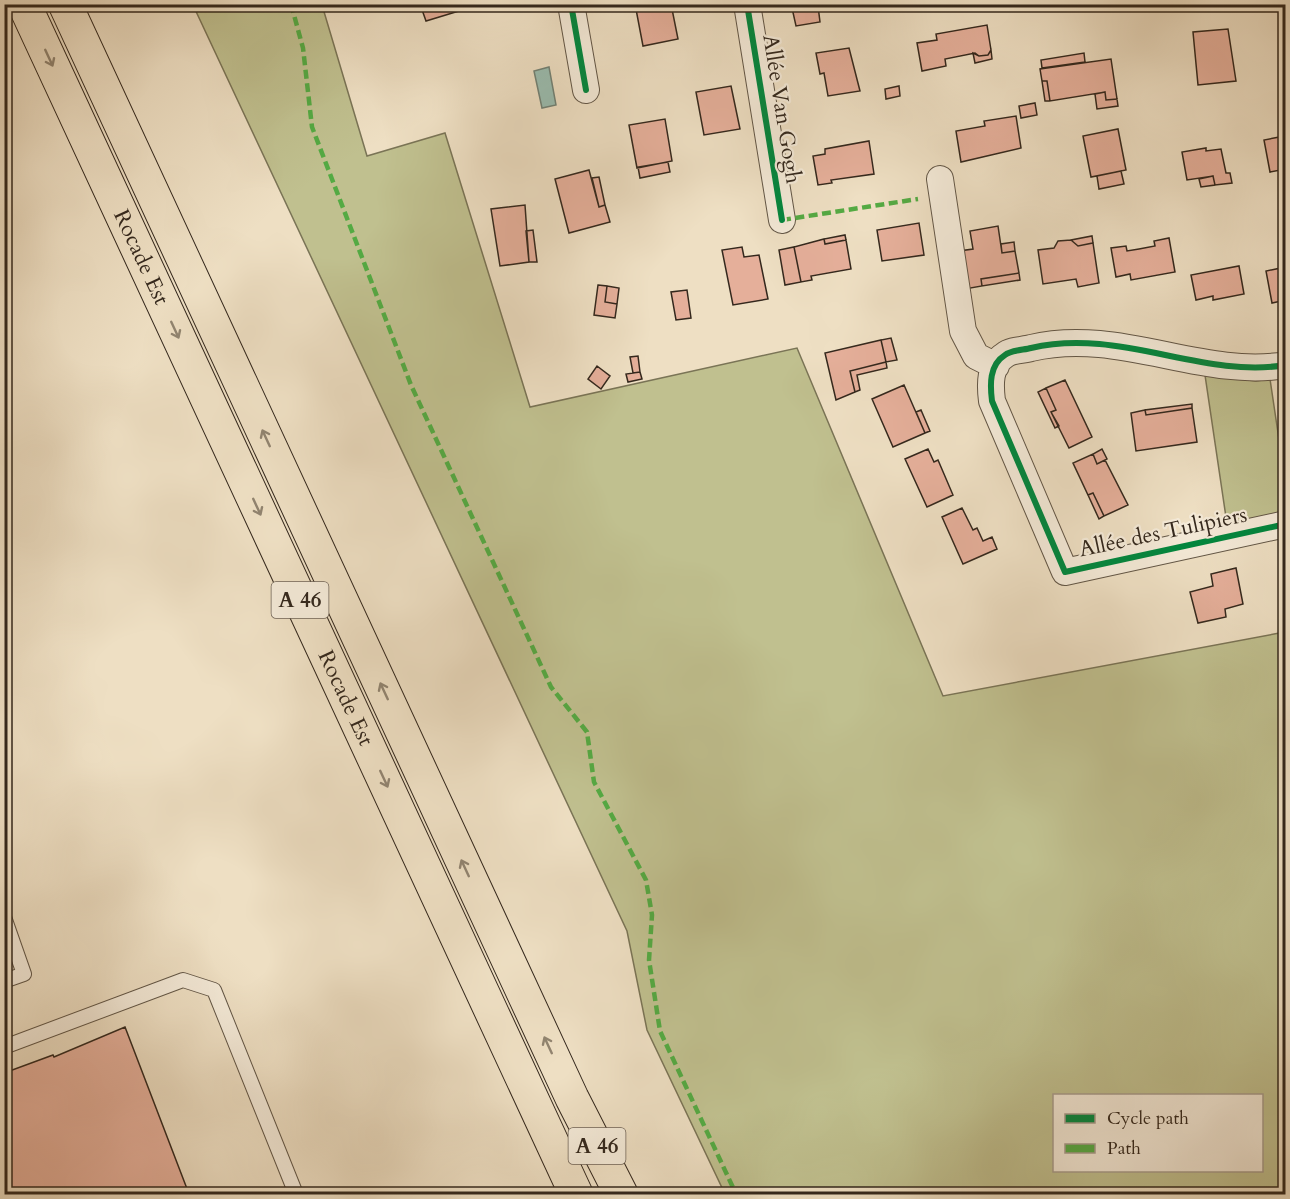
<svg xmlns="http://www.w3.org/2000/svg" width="1290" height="1199" viewBox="0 0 1290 1199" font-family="Cardo,serif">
  <rect width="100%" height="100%" fill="#eedfc3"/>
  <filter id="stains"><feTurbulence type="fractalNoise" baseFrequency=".00333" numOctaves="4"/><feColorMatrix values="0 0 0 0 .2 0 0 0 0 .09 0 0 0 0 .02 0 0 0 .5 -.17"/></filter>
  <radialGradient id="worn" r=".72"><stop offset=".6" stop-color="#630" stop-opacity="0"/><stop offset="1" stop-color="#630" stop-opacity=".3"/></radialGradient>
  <path fill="#c0c08f" stroke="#7a7456" stroke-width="1.5" fill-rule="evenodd" d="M193,5H322L367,156L445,133L530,407L797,348L943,696L1285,632V1194H725L647,1030L627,931ZM1054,1096H1262V1170H1054Z
    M1205,375L1256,381L1270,379L1285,480V512L1227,524Z"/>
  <path fill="#9abdb0" stroke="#718175" stroke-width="1.5" d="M549,67L556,105L542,108L534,71Z"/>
  <path fill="#e5af9a" stroke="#34281d" stroke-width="1.5" d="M420,4H457L459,11L426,21Z
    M635,4H671L678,39L643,46Z
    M796,4H826L818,6L820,22L796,26L792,8L796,7Z
    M987,25L991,50L988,55L979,56L975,53L945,59L946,66L922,71L917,43L937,40L936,34Z
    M1228,29L1236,81L1198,85L1193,32Z
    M849,48L860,91L828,96L824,73L820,74L816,53Z
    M991,50L992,59L975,63L973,53L979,56L988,55Z
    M1084,53L1085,62L1042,68L1041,60Z
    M1111,59L1117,99L1106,100L1105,92L1050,101L1047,81H1042L1040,69Z
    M1042,81H1047L1050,101H1045Z
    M731,86L740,129L704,135L696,92Z
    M899,86L900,96L886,99L885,89Z
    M1105,92L1106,100L1117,99L1118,106L1097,109L1095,94Z
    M1035,103L1037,115L1021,118L1019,106Z
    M1016,116L1021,148L961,162L956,131L985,126L984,121Z
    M665,119L672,161L637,168L629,125Z
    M1118,129L1126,170L1091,177L1083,136Z
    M1285,136L1286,169L1270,172L1264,140Z
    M869,141L874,174L831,180L832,183L818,185L813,156L825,154V149Z
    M1206,148V151L1221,149L1226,173H1230L1232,183L1215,185L1213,176L1187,180L1182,152Z
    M668,162L670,172L640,178L638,167Z
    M589,170L599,207L605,205L610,222L569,233L555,179Z
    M1121,171L1124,184L1099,189L1097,176Z
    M1213,176L1215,185L1201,187L1199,179Z
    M599,177L605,205L599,207L592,178Z
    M525,205L529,262L500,266L491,209Z
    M919,223L924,255L882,261L877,230Z
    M998,226L1002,253L1015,251L1019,273L981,279L982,286L965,289L959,251L973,249L970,231Z
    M533,230L537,262H529L526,231Z
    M845,235L846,240L825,244L824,239Z
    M1092,236L1093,243L1078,246L1071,240Z
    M1169,238L1175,272L1131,280L1130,274L1116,277L1111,248L1126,246L1127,251L1139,249L1155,246L1154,241Z
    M824,239L825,244L846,240L851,269L811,276L812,280L801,282L794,247Z
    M1071,240L1078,246L1093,243L1099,283L1078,287L1076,279L1043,284L1038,250L1054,248L1058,241Z
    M1014,242L1015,251L1002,253L1001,244Z
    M742,247L744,257L759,255L768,299L733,305L722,250Z
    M794,247L801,282L785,285L779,250Z
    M1239,266L1244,294L1213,300V296L1196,300L1191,275Z
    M1281,268L1282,272H1286V300L1272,303L1266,271Z
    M1019,273L1020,280L982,286L981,279Z
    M598,285L607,286L605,302L617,304L615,318L594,315Z
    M607,286L619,288L617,304L605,302Z
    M687,290L691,318L676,320L671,292Z
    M891,338L897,360L886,362L881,340Z
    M881,340L886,362L850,371L855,392L836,400L825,353Z
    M638,356L640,372L633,373L630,357Z
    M886,362L887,368L857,375L860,390L855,392L850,371Z
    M597,366L610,376L601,389L588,379Z
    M640,372L642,379L628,382L626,374Z
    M1065,380L1092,437L1069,448L1051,412L1056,410L1046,388Z
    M904,385L925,433L893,447L872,399Z
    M1046,388L1056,410L1051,412L1059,426L1055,428L1038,392Z
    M1192,404V408L1146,415L1145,410Z
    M1192,408L1197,442L1136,451L1131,413L1145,410L1146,415Z
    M921,410L930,431L925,433L916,412Z
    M928,449L934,462L938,460L953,495L927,507L905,459Z
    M1102,449L1107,459L1097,464L1093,454Z
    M1093,454L1097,464L1105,460L1128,505L1104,516L1093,493L1088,495L1073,463Z
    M1093,493L1104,516L1099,519L1088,495Z
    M962,508L973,530L977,528L983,541L992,537L997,549L963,564L942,517Z
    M1236,568L1243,604L1225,609L1226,617L1198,623L1190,592L1213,586L1211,574Z
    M125,1027L189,1194H4V1073L53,1055L54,1057Z"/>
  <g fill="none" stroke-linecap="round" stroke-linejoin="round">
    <defs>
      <path id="service" d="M4,917L24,974L4,981
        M4,1047L183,980L214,990L296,1194"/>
      <path id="minor" d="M571,4L586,90
        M747,4L782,220
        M940,179L963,331L976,356L996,366
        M1286,365C1201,379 1119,327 1031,348C1024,350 1011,350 1005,355C989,365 990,385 992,401L1065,572L1286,524"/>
      <g id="motorway">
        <path id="s1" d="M24,4L576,1194"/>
        <path d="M65,4L572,1098L621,1194"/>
      </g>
    </defs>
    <use href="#service" stroke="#625646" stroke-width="16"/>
    <use href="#minor" stroke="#625646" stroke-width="28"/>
    <use href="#motorway" stroke="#34281d" stroke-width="35"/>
    <use href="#service" stroke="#f4ead8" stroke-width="14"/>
    <use href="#minor" stroke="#f4ead8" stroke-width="26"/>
    <use href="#motorway" stroke="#eedfc3" stroke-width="33"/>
    <path stroke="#54aa43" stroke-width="4.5" stroke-dasharray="9 4.5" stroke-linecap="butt" d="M291,4L303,48L312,127L411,385L551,687L587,732L594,782L646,880L652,915L649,960L660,1031L736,1194
      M782,220L918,199"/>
    <defs>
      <path id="cycleway" d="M571,4L586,90
        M747,4L782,220
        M1286,365C1201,379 1119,327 1031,348C1024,350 1011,350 1005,355C989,365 990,385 992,401L1065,572L1286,524"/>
    </defs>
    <use href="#cycleway" stroke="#f4ead8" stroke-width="10"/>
    <use href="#cycleway" stroke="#00873e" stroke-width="6"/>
  </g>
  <defs><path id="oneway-shaft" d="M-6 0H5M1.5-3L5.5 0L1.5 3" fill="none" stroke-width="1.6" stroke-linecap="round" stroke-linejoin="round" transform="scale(1.5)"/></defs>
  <g stroke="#918470">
    <use href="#oneway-shaft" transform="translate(49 58) rotate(65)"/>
    <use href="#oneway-shaft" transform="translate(175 330) rotate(65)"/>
    <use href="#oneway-shaft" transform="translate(266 438) rotate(-115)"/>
    <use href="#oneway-shaft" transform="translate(257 507) rotate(65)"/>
    <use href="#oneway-shaft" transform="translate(384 691) rotate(-115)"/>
    <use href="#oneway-shaft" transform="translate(384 779) rotate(65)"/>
    <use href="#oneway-shaft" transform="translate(465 868) rotate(-115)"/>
    <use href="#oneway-shaft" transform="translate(548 1045) rotate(-115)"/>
  </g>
  <g text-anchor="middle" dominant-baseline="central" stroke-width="4.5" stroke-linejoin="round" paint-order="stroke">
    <g fill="#f4ead8" stroke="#6e6255" stroke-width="1.5">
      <rect x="271.5" y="582" width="57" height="36" rx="4.5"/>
      <rect x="568.5" y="1128" width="57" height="36" rx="4.5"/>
    </g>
    <g font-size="21" font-weight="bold" fill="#34281d">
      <text x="300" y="600">A 46</text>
      <text x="597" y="1146">A 46</text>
    </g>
    <g font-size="22" fill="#34281d" stroke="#f4ead8">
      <text transform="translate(782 109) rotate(81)">Allée Van Gogh</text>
      <text stroke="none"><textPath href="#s1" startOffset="279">Rocade Est</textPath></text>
      <text transform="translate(1163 532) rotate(-12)">Allée des Tulipiers</text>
      <text stroke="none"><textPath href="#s1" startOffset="765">Rocade Est</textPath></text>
    </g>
  </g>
  <rect width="1290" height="1199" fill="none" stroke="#eedfc3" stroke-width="24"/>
  <rect x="6" y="6" width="1278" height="1187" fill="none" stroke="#34281d" stroke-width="3"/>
  <rect x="12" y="12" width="1266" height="1175" fill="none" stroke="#34281d" stroke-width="1.5"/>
  <rect x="1053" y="1094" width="210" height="78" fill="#f4ead8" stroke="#a79c8d" stroke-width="1.5"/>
  <rect x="1065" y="1114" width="30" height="9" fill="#00873e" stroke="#a79c8d" stroke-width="1.5"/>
  <text x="1107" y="1124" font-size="18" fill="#34281d">Cycle path</text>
  <rect x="1065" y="1144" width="30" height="9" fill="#54aa43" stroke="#a79c8d" stroke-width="1.5"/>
  <text x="1107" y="1154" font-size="18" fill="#34281d">Path</text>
  <rect width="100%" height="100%" filter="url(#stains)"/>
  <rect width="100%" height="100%" fill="url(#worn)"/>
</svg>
